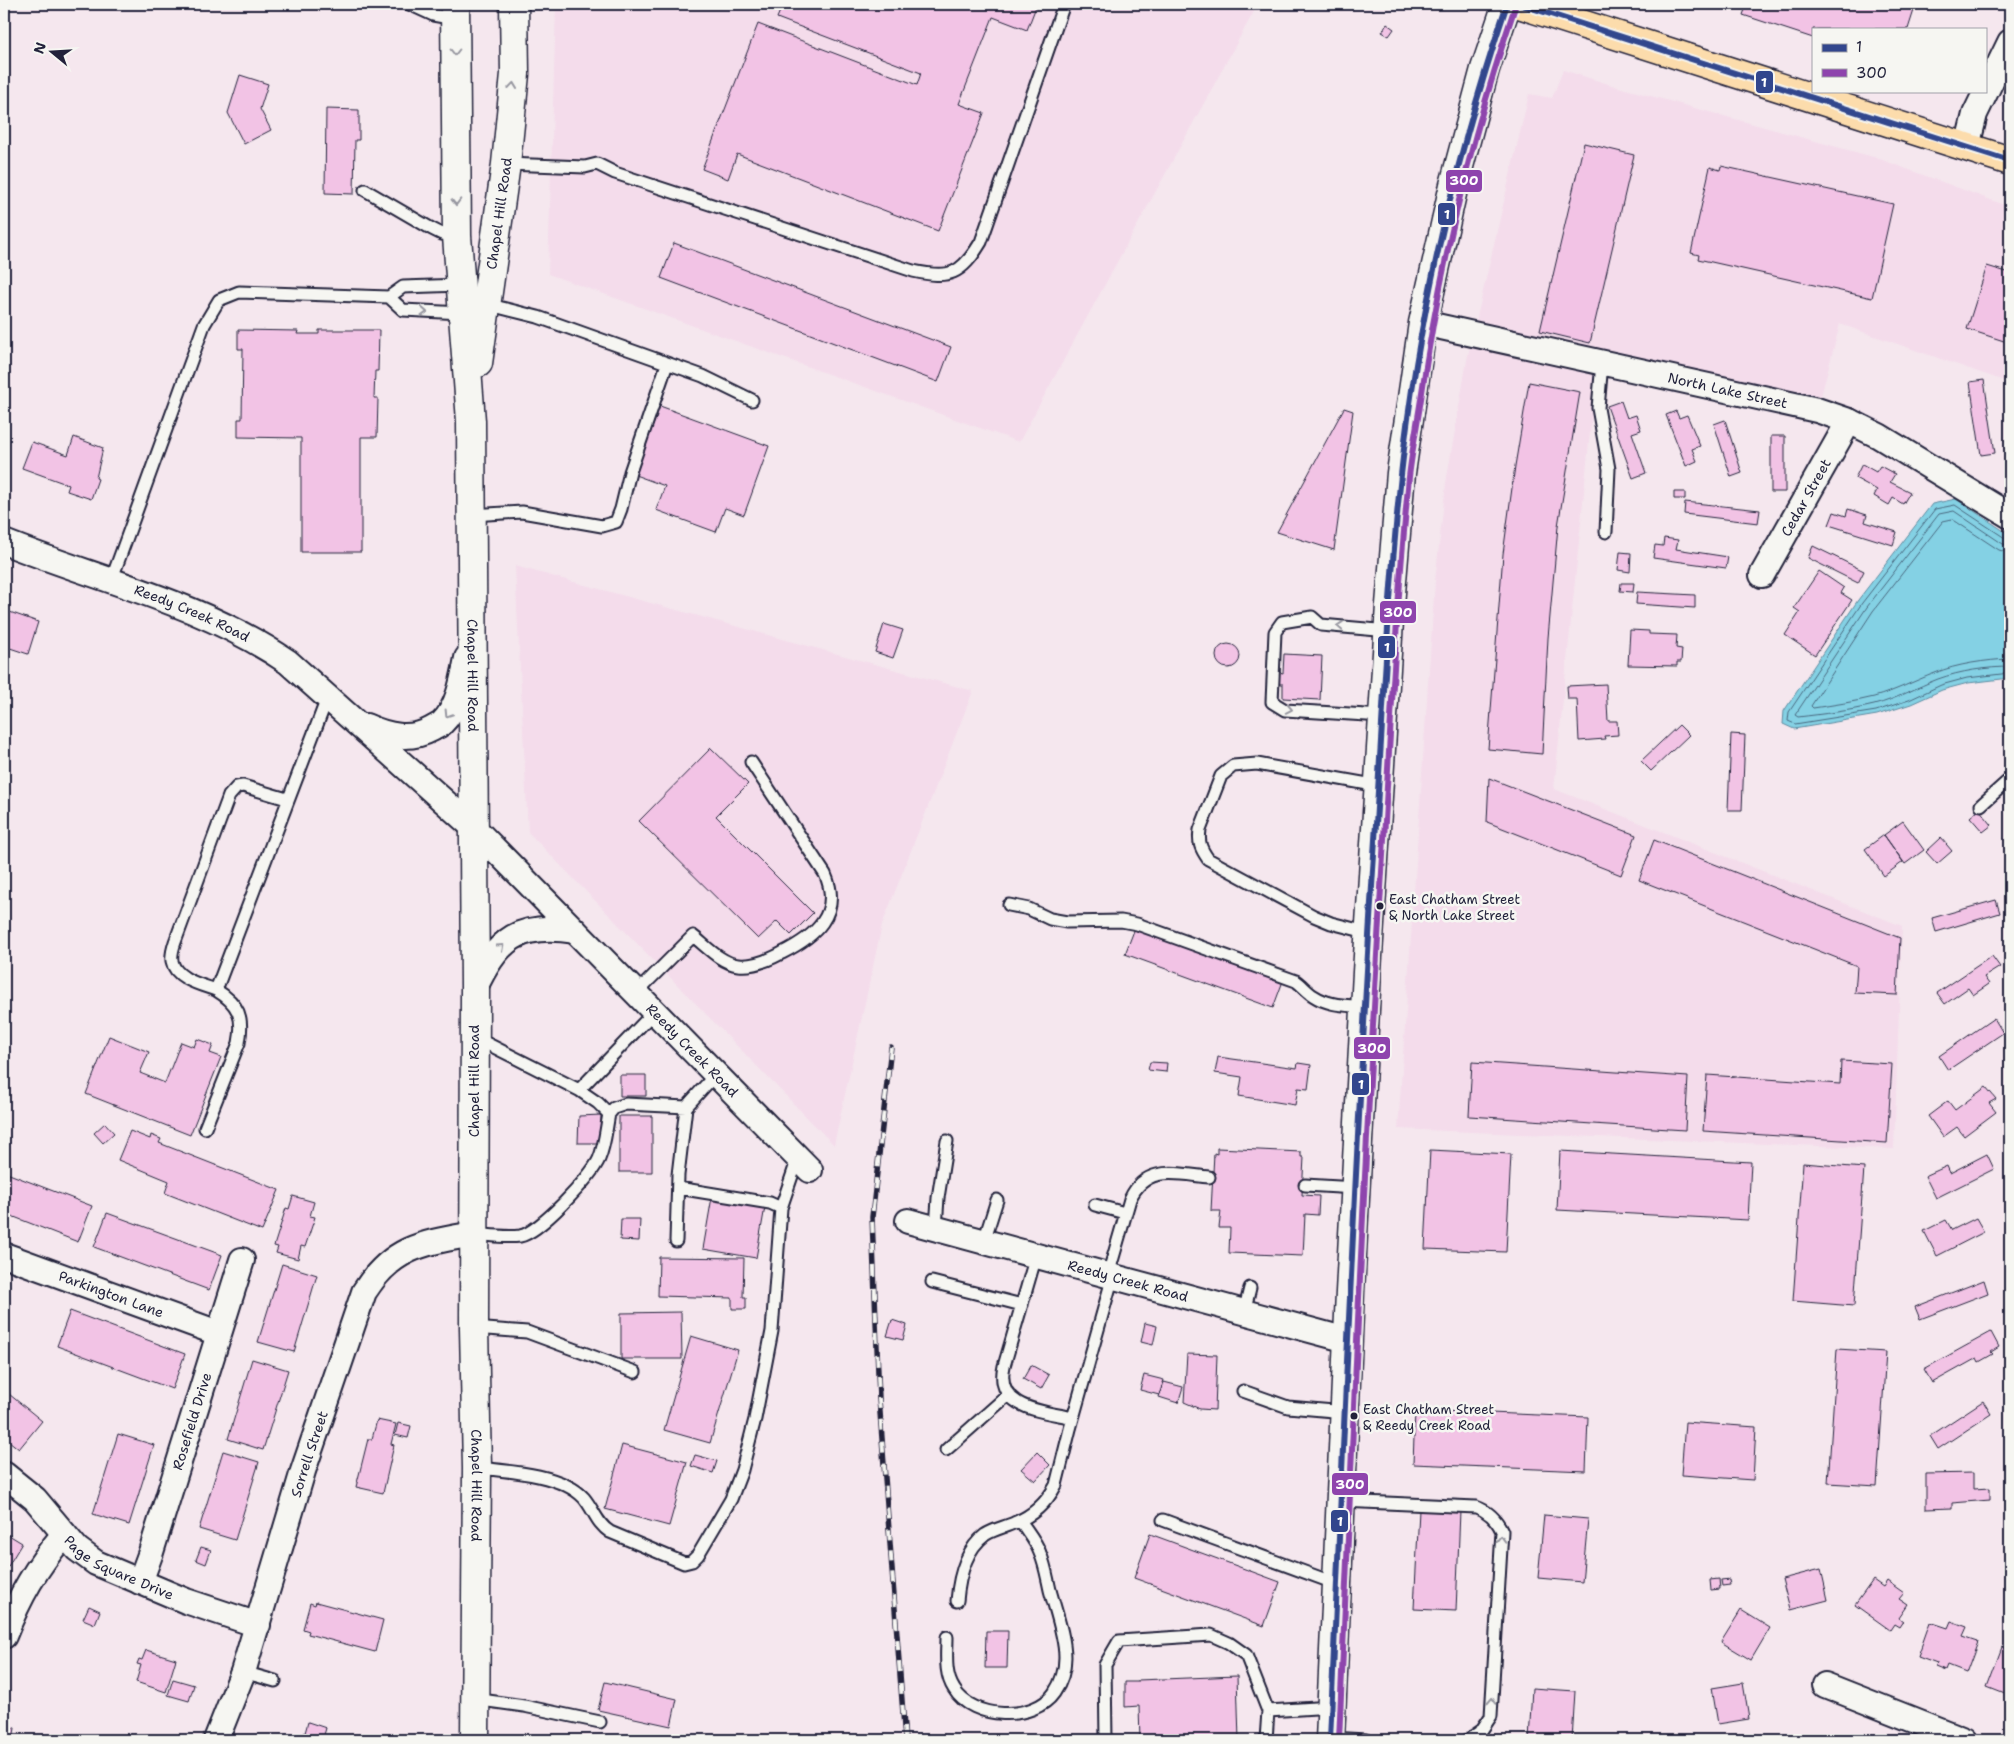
<svg xmlns="http://www.w3.org/2000/svg" width="2014" height="1744" viewBox="0 0 2014 1744" font-family="'Shantell Sans',sans-serif">
  <rect width="100%" height="100%" fill="#f5e7ee"/>
  <filter id="ink" filterUnits="userSpaceOnUse"><feTurbulence type="fractalNoise" baseFrequency=".02" numOctaves="2"/><feDisplacementMap in="SourceGraphic" scale="10" xChannelSelector="R" yChannelSelector="G"/><feConvolveMatrix kernelMatrix="1 2 1 2 8 2 1 2 1" color-interpolation-filters="sRGB"/></filter>
  <g filter="url(#ink)">
    <path fill="#f4dceb" d="M556,4H1258L1019,442L548,274Z
      M1563,70L1618,87L1877,158L2010,207V383L1840,324L1820,400L1596,373L1554,789L1902,926L1894,1149L1398,1129L1435,581L1446,483L1467,360L1529,94L1552,98Z
      M515,566L973,691L882,925L834,1145L528,832Z"/>
    <path fill="#84d1e4" stroke="#5d8ba0" d="M1956,499L2010,535V678L1968,683L1942,690L1911,704L1877,715L1794,729L1783,724L1784,711L1858,600L1932,504Z"/>
    <g fill="none" stroke-linecap="round" stroke-linejoin="round">
      <path stroke="#49687f" stroke-width="1" d="M2010,539L2005,538L1955,505L1935,509L1862,603L1789,712L1788,721L1795,724L1876,711L1909,700L1941,685L1967,678L2010,673
        M2010,545L2003,544L1954,511L1939,514L1867,607L1795,715L1798,717C1823,714 1849,711 1874,705C1897,699 1917,687 1938,679C1960,671 1987,667 2010,667
        M2010,553L1999,550L1952,519L1943,521L1873,611L1811,706L1813,708C1833,705 1854,702 1874,697C1895,691 1914,681 1935,673C1957,664 1986,660 2010,659"/>
    </g>
    <path fill="#f2c3e5" stroke="#22223b" d="M783,4H1037L1027,30L993,17L959,104L984,113L938,231L737,154L728,179L702,169L758,24L917,85L921,73L777,18Z
      M1747,4H1916L1908,29H1813V38L1743,15Z
      M1387,24L1394,29L1389,36L1382,32Z
      M240,75L268,84L260,109L271,130L244,144L228,113Z
      M326,109L359,110V140H355L354,194L325,193Z
      M1584,143L1634,155L1590,343L1540,331Z
      M1721,166L1893,204L1872,298L1698,259L1699,255L1691,253L1710,167L1720,170Z
      M674,243L951,347L938,382L661,278Z
      M1987,266L2010,273V343L1967,329Z
      M238,330L298,331L297,334H319V330H379L378,371H375L374,398H378L377,437H361V552H301V438L238,437V419H242L243,349H238Z
      M1984,380L1995,453L1981,455L1970,382Z
      M1529,382L1580,392L1558,526L1548,638L1542,754L1488,749L1503,554L1515,466Z
      M1621,401L1627,418L1636,415L1641,430L1632,433L1646,473L1633,478L1607,406Z
      M660,406L769,446L744,515L725,508L716,532L656,510L665,486L635,475Z
      M1344,408L1353,411L1334,550L1277,532Z
      M1676,411L1679,418L1687,415L1700,446L1692,449L1697,461L1686,466L1666,415Z
      M1725,420L1742,473L1731,477L1714,424Z
      M1771,436H1785V492H1771Z
      M74,437L103,448L96,478L98,479L91,499L67,491L69,485L22,468L32,442L68,455Z
      M1862,464L1876,472L1880,466L1895,474L1890,482L1910,492L1903,504L1893,498L1889,505L1874,496L1877,490L1855,478Z
      M1674,492H1685V499H1674Z
      M1685,502L1760,510L1758,523L1684,514Z
      M1848,509L1867,515L1865,522L1897,532L1893,545L1829,525L1834,512L1846,516Z
      M1664,538L1678,540L1676,549L1728,557L1726,568L1653,558L1655,545L1663,546Z
      M1813,546L1864,571L1858,583L1808,558Z
      M1620,552L1631,553L1630,572L1618,570Z
      M1819,571L1844,588L1841,593L1852,600L1815,655L1785,635L1800,612L1794,608Z
      M1621,583H1634L1633,592L1620,591Z
      M1637,592L1695,595V608L1636,604Z
      M4,610L38,622L28,654L4,646Z
      M884,624L903,630L893,658L875,652Z
      M1630,630L1649,631V634L1677,635L1676,648L1682,649L1681,662H1677V666L1628,665Z
      M1216 656a12 12 0 1 1 24 0a12 12 0 1 1-24 0Z
      M1284,654L1322,656L1320,700L1283,698V684H1278L1279,672L1283,673Z
      M1606,684L1608,721H1617L1618,735L1604,736L1605,739L1579,741L1577,699H1568L1567,686Z
      M1679,725L1689,735L1651,771L1641,761Z
      M1731,734L1745,735L1742,810H1728Z
      M711,748L748,784L716,816L813,913L791,935L777,921L758,939L639,821Z
      M1489,778L1636,835L1621,875L1487,822Z
      M1979,809L1992,825L1983,832L1970,817Z
      M1903,821L1924,850L1905,864L1884,835Z
      M1884,835L1903,862L1884,876L1865,849Z
      M1941,838L1952,851L1937,864L1926,852Z
      M1654,840L1900,938L1897,995L1855,993L1857,966L1639,880Z
      M1996,900L2000,913L1936,932L1932,918Z
      M1135,928L1283,981L1273,1008L1125,954Z
      M1992,956L2000,967L1984,977L1989,984L1973,995L1968,988L1945,1004L1937,993Z
      M1994,1018L2003,1033L1948,1070L1939,1056Z
      M109,1036L149,1052L140,1073L165,1083L181,1042L194,1047L197,1039L213,1045L210,1053L221,1057L190,1135L86,1094Z
      M1218,1057L1297,1068L1298,1063L1311,1065L1308,1089L1298,1088L1295,1105L1239,1096L1242,1077L1215,1073Z
      M1841,1061L1892,1064L1887,1143L1703,1131L1707,1075L1840,1084Z
      M1150,1062L1167,1063L1166,1072L1148,1070Z
      M1472,1062L1688,1077L1685,1130L1469,1116Z
      M620,1075H646V1096H620Z
      M1986,1087L1996,1099L1989,1103L1996,1112L1964,1136L1957,1127L1943,1137L1928,1116L1948,1101L1955,1110Z
      M601,1115V1143H578L579,1116Z
      M619,1116H652V1172H619Z
      M105,1123L114,1133L103,1143L94,1133Z
      M130,1131L150,1139L151,1135L161,1139L159,1143L279,1190L262,1231L165,1193L169,1181L118,1160Z
      M1217,1148L1301,1152V1157H1304L1302,1195L1319,1196L1318,1215L1305,1214L1303,1256L1229,1253L1230,1228H1219L1221,1211H1211L1214,1153L1217,1154Z
      M1430,1150L1511,1154L1506,1252L1425,1249Z
      M1560,1151L1751,1162L1748,1220L1557,1210Z
      M1987,1154L1994,1169L1936,1198L1925,1176L1947,1166L1950,1173Z
      M1803,1163L1864,1168L1854,1306L1793,1301Z
      M4,1172L92,1206L78,1242L4,1213Z
      M293,1196L314,1202L310,1216L315,1217L305,1247L301,1246L298,1259L276,1253L278,1247L274,1246L286,1208L289,1209Z
      M712,1197L765,1207L756,1258L703,1249Z
      M107,1213L222,1255L209,1290L94,1247Z
      M1976,1218L1984,1232L1937,1256L1924,1231L1946,1220L1952,1230Z
      M621,1219H640L639,1241L620,1240Z
      M659,1257L744,1258L743,1297H746V1309H732V1298L658,1296Z
      M282,1264L317,1275L294,1352L258,1342Z
      M1984,1280L1988,1293L1920,1319L1915,1307Z
      M70,1311L185,1354L172,1389L57,1346Z
      M681,1312L682,1359H621V1313Z
      M892,1320L907,1325L903,1340L887,1336Z
      M1145,1323L1157,1326L1153,1345L1141,1342Z
      M1991,1332L1999,1347L1991,1352L1993,1354L1979,1362L1977,1358L1932,1383L1924,1369Z
      M691,1336L738,1350L710,1443L664,1430Z
      M1837,1349L1886,1352L1877,1486L1828,1483Z
      M1187,1354L1217,1355L1215,1410L1200,1409L1184,1402Z
      M252,1359L288,1370L263,1450L228,1439Z
      M1031,1365L1049,1375L1041,1389L1023,1379Z
      M1144,1375L1164,1380L1159,1395L1140,1390Z
      M1164,1382L1183,1387L1178,1403L1159,1397Z
      M4,1390L42,1421L19,1449L4,1437Z
      M1983,1401L1991,1414L1938,1449L1930,1436Z
      M1415,1410L1588,1417L1586,1471L1413,1464Z
      M377,1420L396,1424L391,1444L394,1445L383,1493L356,1487L368,1439H372Z
      M1685,1422L1756,1427L1753,1480L1681,1475Z
      M398,1423L411,1426L408,1438L395,1435Z
      M118,1434L154,1445L129,1525L93,1514Z
      M622,1445L687,1462L669,1526L605,1509Z
      M223,1451L259,1462L235,1540L199,1529Z
      M1037,1452L1050,1465L1035,1481L1021,1469Z
      M695,1455L717,1461L713,1473L691,1466Z
      M1973,1473V1489L1990,1488V1500L1952,1503V1508L1926,1509V1474Z
      M1419,1510L1460,1511L1456,1611L1414,1609Z
      M1544,1515L1588,1519L1582,1582L1538,1578Z
      M4,1532L22,1543L4,1573Z
      M1150,1534L1280,1582L1264,1626L1134,1578Z
      M201,1547L211,1550L206,1564L196,1560Z
      M1821,1569L1828,1600L1790,1610L1782,1579Z
      M1719,1579L1720,1589L1711,1590L1710,1580Z
      M1729,1579L1730,1585L1722,1586L1721,1580Z
      M1873,1580L1883,1587L1887,1581L1904,1593L1899,1599L1908,1605L1899,1618L1903,1621L1899,1627L1894,1624L1890,1630L1855,1605Z
      M316,1602L383,1620L375,1652L308,1634L309,1631L303,1629L310,1603L315,1605Z
      M89,1606L100,1611L95,1624L83,1619Z
      M1741,1610L1770,1628L1751,1660L1721,1642Z
      M1951,1621L1967,1627L1963,1636L1978,1641L1966,1673L1948,1666L1946,1671L1936,1667L1937,1663L1918,1656L1930,1622L1948,1628Z
      M986,1631H1008L1007,1668H985Z
      M2002,1647L2010,1650V1696L1987,1687Z
      M146,1650L176,1659L166,1692L136,1682L141,1665L137,1664L139,1659L142,1660Z
      M1237,1676L1239,1740H1140L1139,1706L1125,1707V1682H1138V1680Z
      M173,1679L194,1685L189,1701L168,1695Z
      M605,1682L677,1699L671,1726L598,1710Z
      M1743,1683L1749,1719L1718,1724L1712,1688Z
      M1532,1688L1575,1691L1572,1740H1529Z
      M308,1722L326,1728L324,1735L345,1740H303Z
      M4,1726L15,1728L13,1740H4Z"/>
    <g fill="none" stroke-linecap="round" stroke-linejoin="round">
      <defs>
        <path id="lane" d="M409,4L433,15L455,19
          M506,164L585,167L597,164L615,173L913,271C950,279 961,275 981,242L1064,4
          M365,190L432,229L442,234L457,236
          M389,297L403,310L462,313
          M486,304L538,317L703,376L752,400
          M1602,363L1598,408L1609,469L1606,532
          M472,515L522,512L602,526L616,522L621,509L630,472L667,364
          M111,581L204,325L219,300L239,292L389,297L403,287L461,285
          M1383,716L1285,710L1272,702L1275,632L1282,622L1312,617L1321,625L1389,631
          M287,799L243,786L237,787L229,796L175,942C173,948 171,955 172,961C175,979 202,985 216,990L328,696
          M1981,805L2010,779
          M1009,905L1029,909L1050,919L1067,922L1121,921L1137,924L1296,981C1302,985 1307,992 1314,996C1329,1006 1348,1005 1365,1007
          M1370,933L1331,923L1314,916L1208,859C1201,849 1198,843 1200,830L1221,776L1233,766L1257,764L1379,786
          M636,993L693,936C706,946 721,963 738,965C753,967 769,960 782,953C814,937 843,914 825,874L751,762
          M476,1038L579,1090L654,1012
          M579,1090L598,1103L609,1114
          M205,1128L239,1043C244,1017 239,1004 216,990
          M1305,1185L1356,1188
          M1095,1205L1125,1213
          M781,1208L798,1158
          M936,1228L938,1198L947,1141
          M474,1234C488,1235 505,1238 520,1236C539,1233 591,1177 599,1159C605,1145 606,1129 609,1114L614,1108L626,1104L686,1107
          M676,1241L678,1175L686,1107L715,1075
          M984,1241L997,1200
          M1036,1256L1004,1366C994,1409 1043,1411 1073,1418
          M1108,1275L1130,1199C1146,1164 1177,1174 1209,1177
          M932,1282L1022,1305
          M1244,1312L1250,1288
          M474,1328L527,1332L635,1372
          M1243,1391L1288,1407L1345,1412
          M946,1450L1008,1395
          M477,1468C508,1471 562,1474 584,1498C594,1510 597,1524 610,1532L684,1563L692,1561L698,1555L731,1499L742,1470L755,1419L772,1331L781,1208L770,1203L678,1188
          M1341,1501L1476,1507C1488,1511 1496,1518 1502,1531L1491,1716L1481,1731L1468,1740
          M1163,1520L1337,1584
          M957,1601C959,1577 965,1550 985,1535C994,1529 1005,1527 1014,1523C1032,1516 1047,1502 1056,1485L1070,1429L1113,1276
          M947,1637C947,1654 944,1674 954,1689C972,1720 1034,1722 1054,1693C1061,1683 1065,1669 1065,1657C1065,1636 1055,1609 1050,1590C1047,1577 1045,1564 1040,1553C1036,1541 1026,1530 1020,1520
          M243,1672L275,1681
          M474,1699L524,1706L600,1722
          M1330,1738L1366,1740
          M1106,1740L1105,1665L1119,1641L1211,1635L1229,1643L1246,1655L1268,1711L1332,1707
          M1266,1740L1268,1711"/>
        <g id="street">
          <path d="M1967,147L1975,114L2010,42"/>
          <path id="s1" d="M1423,323L1817,410L1849,421L1879,436L2010,516"/>
          <path id="s2" d="M4,542C99,580 202,603 288,662L474,828L810,1170"/>
          <path id="s3" d="M1762,575L1849,421"/>
          <path d="M366,726C388,736 410,741 432,729C435,727 440,725 442,723C458,708 463,679 467,658"/>
          <path d="M475,988C498,938 520,922 575,931"/>
          <path id="s4" d="M908,1221L1347,1340"/>
          <path id="s5" d="M4,1255L218,1333"/>
          <path id="s6" d="M4,1474L35,1499L77,1549L96,1563L186,1601L258,1625"/>
          <path id="s7" d="M140,1582L151,1552L242,1260"/>
          <path d="M4,1636C20,1595 36,1568 64,1534"/>
          <path d="M1825,1685L1964,1740"/>
          <path id="s8" d="M216,1740L243,1672L303,1471L364,1292C393,1246 424,1243 474,1234"/>
        </g>
        <g id="secondary">
          <path id="s9" d="M455,4L457,236L471,421L475,988L474,1328L477,1468L475,1740"/>
          <path id="s10" d="M478,363L506,164L515,74L514,4"/>
          <path d="M1330,1740L1350,1292L1367,972L1390,605L1401,473L1423,323L1454,185L1485,69L1507,4"/>
        </g>
        <path id="primary" d="M1519,4L2010,161"/>
      </defs>
      <use href="#lane" stroke="#22223b" stroke-width="15"/>
      <use href="#street" stroke="#22223b" stroke-width="28"/>
      <use href="#secondary" stroke="#22223b" stroke-width="31"/>
      <use href="#primary" stroke="#22223b" stroke-width="31"/>
      <use href="#lane" stroke="#f6f6f2" stroke-width="11"/>
      <use href="#street" stroke="#f6f6f2" stroke-width="24"/>
      <use href="#secondary" stroke="#f6f6f2" stroke-width="28"/>
      <use href="#primary" stroke="#fcdcac" stroke-width="28"/>
      <defs>
        <path id="rail" d="M891,1047L872,1217L879,1399L905,1740"/>
      </defs>
      <use href="#rail" stroke="#22223b" stroke-width="5.5"/>
      <use href="#rail" stroke="#f6f6f2" stroke-width="4" stroke-dasharray="11" stroke-linecap="butt"/>
      <defs>
        <path id="bus-1" d="M1519,4L2010,161
          M1330,1740C1343,1450 1355,1160 1373,870C1382,739 1387,606 1401,475C1418,315 1456,156 1507,4"/>
        <path id="bus-2" d="M1339,1740C1352,1451 1364,1161 1382,872C1390,740 1396,608 1409,477C1412,451 1417,425 1421,399C1440,266 1472,134 1515,7"/>
      </defs>
      <use href="#bus-1" stroke="#f6f6f2" stroke-width="10"/>
      <use href="#bus-2" stroke="#f6f6f2" stroke-width="10"/>
      <use href="#bus-1" stroke="#32468d" stroke-width="6"/>
      <use href="#bus-2" stroke="#8e44ad" stroke-width="6"/>
    </g>
    <defs><path id="oneway-chevron" d="M-2-3.5L2.5 0L-2 3.5" fill="none" stroke-width="1.6" stroke-linecap="round" stroke-linejoin="round" transform="scale(1.25)"/></defs>
    <g stroke="#9797a0">
      <use href="#oneway-chevron" transform="translate(455 52) rotate(90)"/>
      <use href="#oneway-chevron" transform="translate(513 86) rotate(-84)"/>
      <use href="#oneway-chevron" transform="translate(456 202) rotate(89)"/>
      <use href="#oneway-chevron" transform="translate(424 312) rotate(3)"/>
      <use href="#oneway-chevron" transform="translate(1340 626) rotate(-175)"/>
      <use href="#oneway-chevron" transform="translate(1289 709) rotate(11)"/>
      <use href="#oneway-chevron" transform="translate(448 714) rotate(122)"/>
      <use href="#oneway-chevron" transform="translate(501 947) rotate(-42)"/>
      <use href="#oneway-chevron" transform="translate(1501 1539) rotate(-88)"/>
      <use href="#oneway-chevron" transform="translate(1492 1701) rotate(-87)"/>
    </g>
  </g>
  <g fill="#22223b" stroke="#f6f6f2" stroke-width="2">
    <circle cx="1380" cy="906" r="4.5"/>
    <circle cx="1354" cy="1416" r="4.5"/>
  </g>
  <g text-anchor="middle" dominant-baseline="central" stroke-width="5" stroke-linejoin="round" paint-order="stroke">
    <g font-size="13" fill="#22223b" stroke="#f6f6f2" text-anchor="start">
      <text x="1389" y="899">East Chatham Street<tspan x="1389" dy="16">&amp; North Lake Street</tspan></text>
      <text x="1363" y="1409">East Chatham Street<tspan x="1363" dy="16">&amp; Reedy Creek Road</tspan></text>
    </g>
    <g font-size="14" fill="#22223b" stroke="#f6f6f2">
      <text stroke="none"><textPath href="#s10" startOffset="151">Chapel Hill Road</textPath></text>
      <text stroke="none"><textPath href="#s1" startOffset="312">North Lake Street</textPath></text>
      <text stroke="none"><textPath href="#s3" startOffset="89">Cedar Street</textPath></text>
      <text stroke="none"><textPath href="#s2" startOffset="201">Reedy Creek Road</textPath></text>
      <text stroke="none"><textPath href="#s9" startOffset="672">Chapel Hill Road</textPath></text>
      <text stroke="none"><textPath href="#s2" startOffset="870">Reedy Creek Road</textPath></text>
      <text transform="translate(474 1081) rotate(-90)">Chapel Hill Road</text>
      <text stroke="none"><textPath href="#s4" startOffset="228">Reedy Creek Road</textPath></text>
      <text stroke="none"><textPath href="#s5" startOffset="114">Parkington Lane</textPath></text>
      <text stroke="none"><textPath href="#s7" startOffset="169">Rosefield Drive</textPath></text>
      <text stroke="none"><textPath href="#s8" startOffset="301">Sorrell Street</textPath></text>
      <text stroke="none"><textPath href="#s9" startOffset="1482">Chapel Hill Road</textPath></text>
      <text stroke="none"><textPath href="#s6" startOffset="151">Page Square Drive</textPath></text>
    </g>
  </g>
  <g stroke="#f6f6f2" stroke-width="2">
    <rect x="1755" y="70" width="19" height="24" rx="5" fill="#32468d"/>
    <rect x="1445" y="169" width="38" height="24" rx="5" fill="#8e44ad"/>
    <rect x="1437" y="202" width="19" height="24" rx="5" fill="#32468d"/>
    <rect x="1379" y="600" width="38" height="24" rx="5" fill="#8e44ad"/>
    <rect x="1377" y="635" width="19" height="24" rx="5" fill="#32468d"/>
    <rect x="1353" y="1036" width="38" height="24" rx="5" fill="#8e44ad"/>
    <rect x="1351" y="1072" width="19" height="24" rx="5" fill="#32468d"/>
    <rect x="1331" y="1472" width="38" height="24" rx="5" fill="#8e44ad"/>
    <rect x="1330" y="1509" width="19" height="24" rx="5" fill="#32468d"/>
  </g>
  <g font-size="14" text-anchor="middle" font-weight="bold" fill="#fff">
    <text x="1764" y="87">1</text>
    <text x="1464" y="185">300</text>
    <text x="1447" y="219">1</text>
    <text x="1398" y="617">300</text>
    <text x="1387" y="652">1</text>
    <text x="1372" y="1053">300</text>
    <text x="1361" y="1089">1</text>
    <text x="1350" y="1489">300</text>
    <text x="1340" y="1526">1</text>
  </g>
  <rect width="2014" height="1744" fill="none" stroke="#f6f6f2" stroke-width="20"/>
  <rect x="10" y="10" width="1994" height="1724" fill="none" stroke="#22223b" stroke-width="2" filter="url(#ink)"/>
  <rect x="1812" y="28" width="175" height="65" fill="#f6f6f2" stroke="#a1a1a9"/>
  <rect x="1822" y="44" width="25" height="8" fill="#32468d" stroke="#a1a1a9"/>
  <text x="1856" y="52" font-size="15" fill="#22223b">1</text>
  <rect x="1822" y="69" width="25" height="8" fill="#8e44ad" stroke="#a1a1a9"/>
  <text x="1856" y="78" font-size="15" fill="#22223b">300</text>
  <g transform="translate(52 52) rotate(288)" stroke="#f6f6f2" stroke-width="4" paint-order="stroke">
  <path d="M0-4L9 19L0 12L-9 19Z" fill="#22223b"/>
  <text y="-8" font-size="14" font-weight="bold" text-anchor="middle" fill="#22223b">N</text>
  </g>
</svg>
